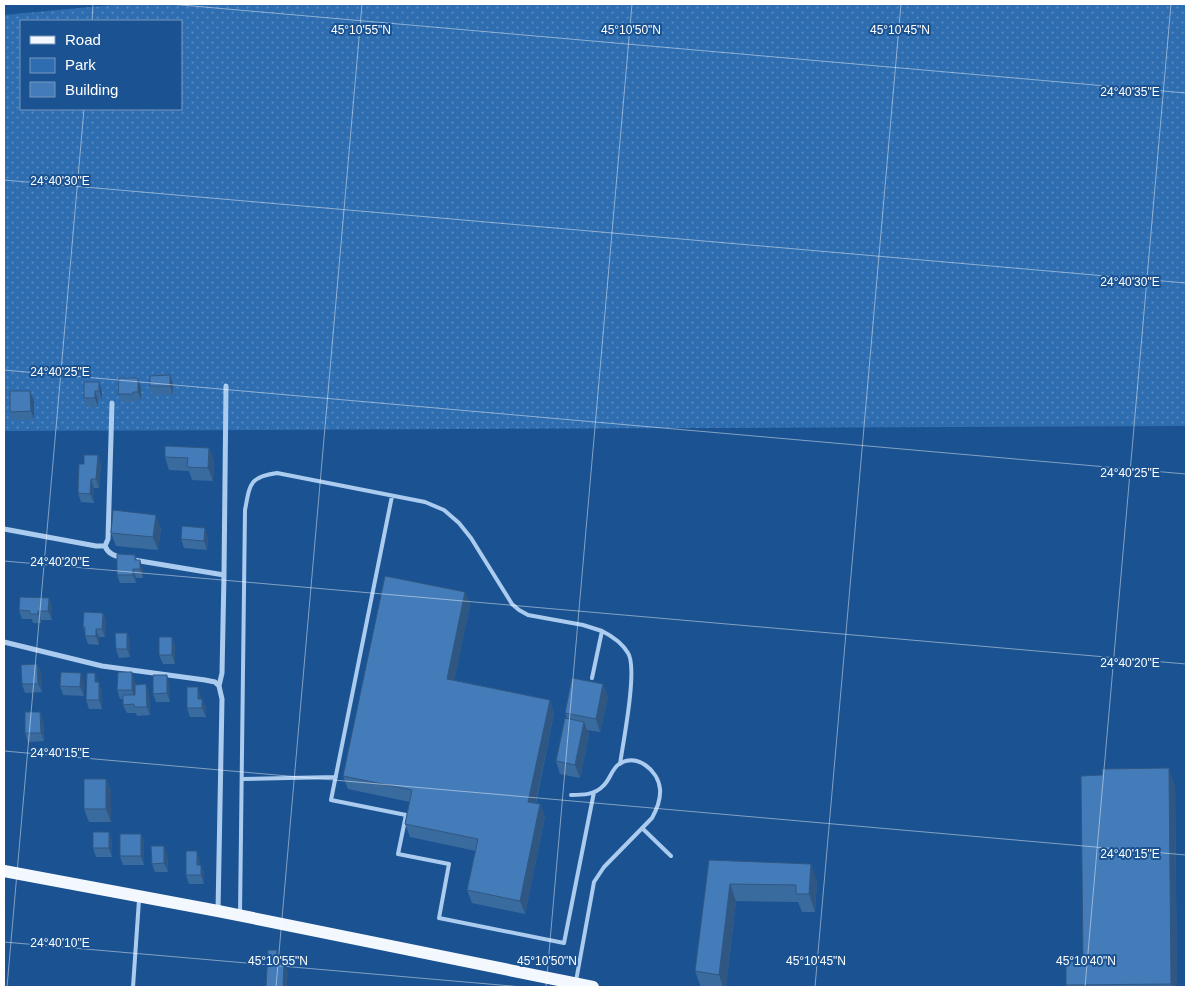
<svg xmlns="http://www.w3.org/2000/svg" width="1190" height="991" viewBox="0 0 1190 991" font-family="Arial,sans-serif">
  <defs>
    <pattern id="green-dots" width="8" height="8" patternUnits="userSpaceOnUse" patternTransform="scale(1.25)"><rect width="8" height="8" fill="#2e6db0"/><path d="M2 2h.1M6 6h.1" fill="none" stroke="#588ac0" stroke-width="1.8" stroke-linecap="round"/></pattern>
  </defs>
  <rect width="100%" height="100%" fill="#1b5392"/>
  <path fill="url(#green-dots)" fill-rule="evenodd" d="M123,4H1186V426L4,431V15ZM21,21H181V109H21Z"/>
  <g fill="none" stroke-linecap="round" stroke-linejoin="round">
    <path stroke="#abccef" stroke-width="4" d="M392,496L331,800L406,815L398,854L449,864L439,918L564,943L594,792
      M592,678L602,631C612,636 622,643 628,653C638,668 623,743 620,764
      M242,779L336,777
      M571,795C582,795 595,795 603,786C610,780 611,770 619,764C637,753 658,770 660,789C661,800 657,809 652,818L604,867L594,882L576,981
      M642,828L671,856
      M240,913L245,510C250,484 249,477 277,473L425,502L444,510L459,523L471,538L512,604L519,610L528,615L583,625L602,631
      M133,987L139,900"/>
    <path stroke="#abccef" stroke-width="5" d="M4,529L96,546H105L108,539L112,403
      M105,546C108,554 115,556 123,558
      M134,560L224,575L222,673L219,686
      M224,575L226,386
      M4,642L102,666L205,680L215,682L219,686L222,699L218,911"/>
    <path stroke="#f3f8ff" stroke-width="12" d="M4,871L218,911L593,987"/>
  </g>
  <path fill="#3a6b9f" d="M170,375L173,384V395H153L150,386Z
    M84,382L102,391V400H98V407H87L84,398Z
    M141,387V400H136V402H122L118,394Z
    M34,400V420H13L10,412Z
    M209,448L214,461L213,481L192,480L189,471L169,470L165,457Z
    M84,464H101L99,488H94V503L81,502L78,493Z
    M161,528L158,550L116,546L111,533Z
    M208,537L207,550L184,548L181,539Z
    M135,555L137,560L143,569V578H136V583H120L117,575Z
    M465,592L470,605L454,680L550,700L554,713L536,804H540L545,817L525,914L472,903L467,890L476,851L410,837L405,824L410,802L348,789L343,776Z
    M49,598L52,607V620H41V623H33L32,619H22L19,610Z
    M103,613L106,622L105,637H99V645L88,644L85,636V632L83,627Z
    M127,633L130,642V657L119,658L116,649Z
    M172,637L175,646V664H163L159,655Z
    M37,664L41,673L42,692L25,693L22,684Z
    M135,681V684L149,693L150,715L137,716L136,713H127L123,705V699H120L117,690Z
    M84,682V696L63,695L60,686Z
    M98,682L102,691V709H89L86,700Z
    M170,684V702H156L153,694Z
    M201,696V699H202L206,708V717H190L187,708Z
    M608,697L600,732L587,730L589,735L580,778L560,774L556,761L567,718L565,713Z
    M40,712L43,720L44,741L28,742L25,733Z
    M106,779L111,792V822H89L84,809Z
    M1175,786L1177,987H1067L1066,985L1083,961Z
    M109,832L112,841V857H96L93,848Z
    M141,834L144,843V865H123L120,856Z
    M167,854L168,872H155L152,864Z
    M200,860V865L204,873V884H189L186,875Z
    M709,860L817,881L815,912H802L798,902L736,901L726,987H701L695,971Z"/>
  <path fill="#305782" d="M170,375L173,384V395L170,386Z
    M138,378L141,387V400L138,392Z
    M99,382L102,391V400L99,391Z
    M30,391L34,400V420L31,411Z
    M95,391L98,400V407L95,398Z
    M209,448L214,461L213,481L208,468Z
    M98,455L101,464L99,488L96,479Z
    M91,479L94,488V503L90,494Z
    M156,515L161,528L158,550L153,537Z
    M205,528L208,537L207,550L204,541Z
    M140,560L143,569V578L140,569Z
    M133,569L136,578V583L133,575Z
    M465,592L470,605L452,692L447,679Z
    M49,598L52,607V620L48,611Z
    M38,611L41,620V623L38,614Z
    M103,613L106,622L105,637L102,629Z
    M96,629L99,637V645L96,636Z
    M127,633L130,642V657L127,649Z
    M172,637L175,646V664L172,655Z
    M37,664L41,673L42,692L38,684Z
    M132,672L135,681V699L132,690Z
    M81,673L84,682V696L80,687Z
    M95,673L98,682H95Z
    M167,675L170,684V702L167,693Z
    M99,682L102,691V709L99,700Z
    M146,684L149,693L150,715L147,707Z
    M603,684L608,697L600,732L596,719Z
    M198,687L201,696V708L198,699Z
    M202,699L206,708V717L202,708Z
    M550,700L554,713L533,815L528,802Z
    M40,712L43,720L44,741L41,733Z
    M584,722L589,735L580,778L575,765Z
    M1169,768L1175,786L1177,987H1172L1171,984Z
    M106,779L111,792V822L106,809Z
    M540,804L545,817L525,914L520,901Z
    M109,832L112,841V857L109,848Z
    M141,834L144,843V865L141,856Z
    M164,846L167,854L168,872L164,863Z
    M197,851L200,860V873L197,865Z
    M811,864L817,881L815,912L809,894Z
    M201,865L204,873V884L201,875Z
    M730,884L736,901L726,987H723L719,975Z
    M277,950L280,959L279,972L276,963Z
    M284,963L288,972L287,987H283Z"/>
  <path fill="#447cb9" stroke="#305782" d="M170,375V386H150V376Z
    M119,378H138V392H133V394H118Z
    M84,382H99V391H95V398H84Z
    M10,391H30L31,411L10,412Z
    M165,446L209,448L208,468L187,467L188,458L165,457Z
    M84,455H98L96,479H91L90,494L78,493L79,464H84Z
    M113,510L156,515L153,537L111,533Z
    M182,526L205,528L204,541L181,539Z
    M117,554L135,555V560H140V569H133V575H117Z
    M385,576L465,592L447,679L550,700L528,802L540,804L520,901L467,890L478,839L405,824L412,790L343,776Z
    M20,597L49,598L48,611H38V614H30V611L19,610Z
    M84,612L103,613L102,629H96V636H85V627H83Z
    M115,633H127V649H116Z
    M159,637H172V655H159Z
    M37,664L38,684H22L21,665Z
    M61,672L81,673L80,687L60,686Z
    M118,672H132V690H117Z
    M87,673H95V682H99V700H86Z
    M153,675H167V693L153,694Z
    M572,678L603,684L596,719L565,713Z
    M146,684L147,707H134V704L123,705V695H135V685Z
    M187,687H198V699H202V708H187Z
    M25,712H40L41,733H25Z
    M565,718L584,722L575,765L556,761Z
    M1169,768L1171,984L1066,985V962L1083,961L1081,776L1102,775V769Z
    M84,779H106V809H84Z
    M93,832H109V848H93Z
    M120,834H141V856H120Z
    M151,846H164V863L152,864Z
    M186,851H197V865H201V875H186Z
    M709,860L811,864L809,894H796V885L730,884L719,975L695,971Z
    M268,950H277L276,963H284L283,987H266Z"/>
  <path fill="none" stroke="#fff" stroke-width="1" stroke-opacity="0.45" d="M170,4L1186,93M92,21L93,4M4,180L1186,283M4,370L1186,474M4,561L1186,664M4,751L1186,855M4,942L523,987M7,987L84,109M276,987L362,4M546,987L632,4M815,987L901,4M1085,987L1171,4"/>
  <g font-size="12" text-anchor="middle" fill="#fff" stroke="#1b5392" stroke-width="4" stroke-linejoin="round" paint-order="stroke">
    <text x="361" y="34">45°10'55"N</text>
    <text x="631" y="34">45°10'50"N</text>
    <text x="900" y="34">45°10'45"N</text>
    <text x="1130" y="96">24°40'35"E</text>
    <text x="60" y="185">24°40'30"E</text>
    <text x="1130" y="286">24°40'30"E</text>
    <text x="60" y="376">24°40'25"E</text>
    <text x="1130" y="477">24°40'25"E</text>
    <text x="60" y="566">24°40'20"E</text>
    <text x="1130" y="667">24°40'20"E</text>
    <text x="60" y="757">24°40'15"E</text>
    <text x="1130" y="858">24°40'15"E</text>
    <text x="60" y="947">24°40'10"E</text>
    <text x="278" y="965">45°10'55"N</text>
    <text x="547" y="965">45°10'50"N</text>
    <text x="816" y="965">45°10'45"N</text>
    <text x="1086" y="965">45°10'40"N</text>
  </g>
  <rect width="1190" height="991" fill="none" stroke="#ffffff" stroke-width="10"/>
  <rect x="20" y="20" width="162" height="90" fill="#1b5392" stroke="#7698be"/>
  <rect x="30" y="36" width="25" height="8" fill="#f3f8ff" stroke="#7698be"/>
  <text x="65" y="45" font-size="15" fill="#ffffff">Road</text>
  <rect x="30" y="58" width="25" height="15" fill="#2e6db0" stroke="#7698be"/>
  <text x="65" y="70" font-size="15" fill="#ffffff">Park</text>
  <rect x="30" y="82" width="25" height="15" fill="#447cb9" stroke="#7698be"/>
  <text x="65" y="95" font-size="15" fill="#ffffff">Building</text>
</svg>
